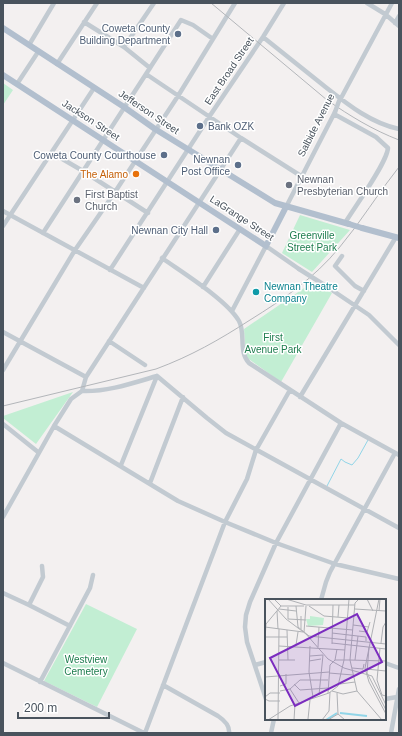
<svg xmlns="http://www.w3.org/2000/svg" width="402" height="736" viewBox="0 0 402 736" font-family="Arial,sans-serif">
  <rect width="100%" height="100%" fill="#f3f0f0"/>
  <path fill="#c2eed3" d="M3,83L13,90L3,105Z
    M300,215L350,230L312,272L282,253Z
    M313,282L332,293L281,382L246,357L244,329Z
    M73,392L36,444L3,418V416Z
    M86,604L137,629L97,707L44,681Z"/>
  <g fill="none" stroke-linecap="round" stroke-linejoin="round">
    <path stroke="#91d5e8" stroke-width="1" d="M327,486L341,459L345,462L352,465L358,458L368,440"/>
    <path stroke="#c2cad1" stroke-width="4.5" d="M367,3L385,14L399,26
      M84,22L124,47L150,68
      M395,23L399,16
      M263,37C283,53 303,69 323,85C346,103 370,123 399,129
      M29,45L54,3
      M124,47L154,3
      M57,64L97,3
      M146,74L241,138L301,176
      M17,84L38,52
      M340,100L392,3
      M334,114L376,137L388,148C387,163 354,208 345,223
      M52,153L83,171L148,213
      M286,207L335,112
      M3,211L144,288
      M3,226L94,88
      M43,233L181,20L193,25L213,39
      M342,256L335,266L355,286L364,291
      M162,258C183,273 227,300 239,321C246,334 238,351 249,363L341,423L399,455
      M110,270L209,117L263,37L284,3
      M326,286L369,315L399,345
      M203,287L240,229
      M232,311L266,246L299,269
      M3,332L86,377
      M109,341L145,365
      M3,370L75,250L113,195L178,96L235,3
      M157,376L207,418L226,433L399,528
      M82,391C107,392 133,383 157,376
      M300,397L396,237
      M3,424L38,452
      M54,426L178,501L225,522L276,543L335,564L399,579
      M121,465L157,376
      M150,483L183,397
      M3,517L54,426L71,399L82,391L86,377L241,138
      M3,593L29,605L70,626
      M321,600L326,582L330,572L395,453
      M29,605L43,577L42,566
      M3,663L144,733
      M385,663L399,668
      M255,665L266,662
      M40,682L90,588L93,575
      M163,685L218,716C224,720 230,725 229,733
      M266,699L247,642L245,627L246,615L250,602L276,543L341,423
      M385,699L397,697
      M145,733L225,522L247,479L256,450L290,390
      M271,733L274,719
      M391,733L399,689"/>
    <path stroke="#b2bfce" stroke-width="6" d="M3,28L124,107L155,129L275,203L349,224
      M3,75L266,246L286,207
      M362,228L399,238"/>
    <path stroke="#b3b6ba" stroke-width="1" d="M211,3L327,100C350,116 373,130 399,140
      M3,406L156,369C191,356 219,340 250,320C284,299 314,278 339,248C361,222 378,193 399,167"/>
    <path stroke="#c2cad1" stroke-width="4.5" d="M335,112L339,101
      M299,269L326,286"/>
    <path stroke="#b2bfce" stroke-width="6" d="M349,224L362,228"/>
  </g>
  <g fill="#5c6f8a" stroke="#fff" stroke-width="1.5">
    <circle cx="178" cy="34" r="4"/>
    <circle cx="200" cy="126" r="4"/>
    <circle cx="164" cy="155" r="4"/>
    <circle cx="238" cy="165" r="4"/>
    <circle cx="216" cy="230" r="4"/>
  </g>
  <circle fill="#e8710a" stroke="#fff" stroke-width="1.5" cx="136" cy="174" r="4"/>
  <g fill="#6b7280" stroke="#fff" stroke-width="1.5">
    <circle cx="289" cy="185" r="4"/>
    <circle cx="77" cy="200" r="4"/>
  </g>
  <circle fill="#0f9aa8" stroke="#fff" stroke-width="1.5" cx="256" cy="292" r="4"/>
  <g text-anchor="middle" dominant-baseline="central" stroke-width="3" stroke-linejoin="round" paint-order="stroke">
    <g font-size="10" fill="#4e5e75" stroke="#fff" text-anchor="end">
      <text x="170" y="28">Coweta County<tspan x="170" dy="12">Building Department</tspan></text>
      <text x="208" y="126" text-anchor="start">Bank OZK</text>
      <text x="156" y="155">Coweta County Courthouse</text>
      <text x="230" y="159">Newnan<tspan x="230" dy="12">Post Office</tspan></text>
      <text x="208" y="230">Newnan City Hall</text>
    </g>
    <g font-size="10" fill="#49535d" stroke="#fff">
      <text transform="translate(229 71) rotate(-56)">East Broad Street</text>
      <text transform="translate(149 112) rotate(34)">Jefferson Street</text>
      <text transform="translate(91 120) rotate(33)">Jackson Street</text>
      <text transform="translate(316 125) rotate(-63)">Salbide Avenue</text>
      <text transform="translate(242 218) rotate(33)">LaGrange Street</text>
    </g>
    <g font-size="10" fill="#c56008" stroke="#fff" text-anchor="end">
      <text x="128" y="174">The Alamo</text>
    </g>
    <g font-size="10" fill="#5b616d" stroke="#fff" text-anchor="start">
      <text x="297" y="179">Newnan<tspan x="297" dy="12">Presbyterian Church</tspan></text>
      <text x="85" y="194">First Baptist<tspan x="85" dy="12">Church</tspan></text>
    </g>
    <g font-size="10" fill="#1c7c4d" stroke="#fff">
      <text x="312" y="235">Greenville<tspan x="312" dy="12">Street Park</tspan></text>
      <text x="273" y="337">First<tspan x="273" dy="12">Avenue Park</tspan></text>
      <text x="86" y="659">Westview<tspan x="86" dy="12">Cemetery</tspan></text>
    </g>
    <g font-size="10" fill="#0d838f" stroke="#fff" text-anchor="start">
      <text x="264" y="286">Newnan Theatre<tspan x="264" dy="12">Company</tspan></text>
    </g>
  </g>
  <g transform="translate(265 599)">
    <rect width="121" height="121" fill="#f3f0f0"/>
    <path d="M45,17L59,19L58,26L43,27L41,20H45Z" fill="#c2eed3"/>
    <path fill="none" stroke="#91d5e8" stroke-width="2" d="M75,114L102,117M61,121L72,114"/>
    <path fill="none" stroke="#afb1b5" stroke-width="1" d="M3,0L21,20L41,35L63,60L79,69L107,77L121,106M9,0L16,7H39M21,0L41,6H90M84,0L79,61H85M94,0L90,4L85,61L92,92L117,121M102,0L108,12M114,0L100,69L104,83L121,115M31,7L33,28L44,37L121,45M44,7L59,17L83,19M23,8V20L41,21M14,10L31,12M90,10L121,12M12,12L13,30M114,12L115,0M73,18L74,6M88,26L104,28M41,27L88,31M0,28L38,33M36,30V17M22,31L23,61M94,32L102,33L105,23M39,33L41,7M67,34L101,38V42M0,38H22M0,40L1,25L16,7M67,44L121,50M116,44L118,28L121,23M67,45L68,6M31,46L33,33M14,47L80,51M45,47L44,73L48,98M53,48L54,28M104,48L102,74L121,111M115,49L112,81L117,96L121,97M45,57L58,56M14,61H30M85,61L121,62M90,61L93,37M44,62L56,60M87,69L98,70L99,65M101,70L121,72M64,74L88,76M0,78L64,73M29,85L35,91L63,89M75,85L90,83M15,87L21,85V75M25,90L34,104M15,92L25,90L35,81H63M67,92L78,95L92,92M63,94L65,66L70,61L72,50M72,94L73,115M54,96L58,56M0,98L5,94H15M0,100L4,102H15M43,120L45,101M3,121L25,107L64,94L73,87L79,61H70M13,121L14,30M29,121L30,105M57,121L64,112L65,93M63,121L73,115L80,121"/>
    <path fill="#7b2cbf" fill-opacity="0.15" stroke="#7b2cbf" stroke-width="2" d="M92,15L117,63L30,107L5,59Z"/>
    <rect width="121" height="121" fill="none" stroke="#49535d" stroke-width="2"/>
  </g>
  <rect width="402" height="736" fill="none" stroke="#49535d" stroke-width="8"/>
  <path d="M18 712v6h91v-6" fill="none" stroke="#49535d" stroke-width="2"/>
  <text x="24" y="712" font-size="12" fill="#49535d" stroke="#ffffff" stroke-width="3" paint-order="stroke">200 m</text>
</svg>
